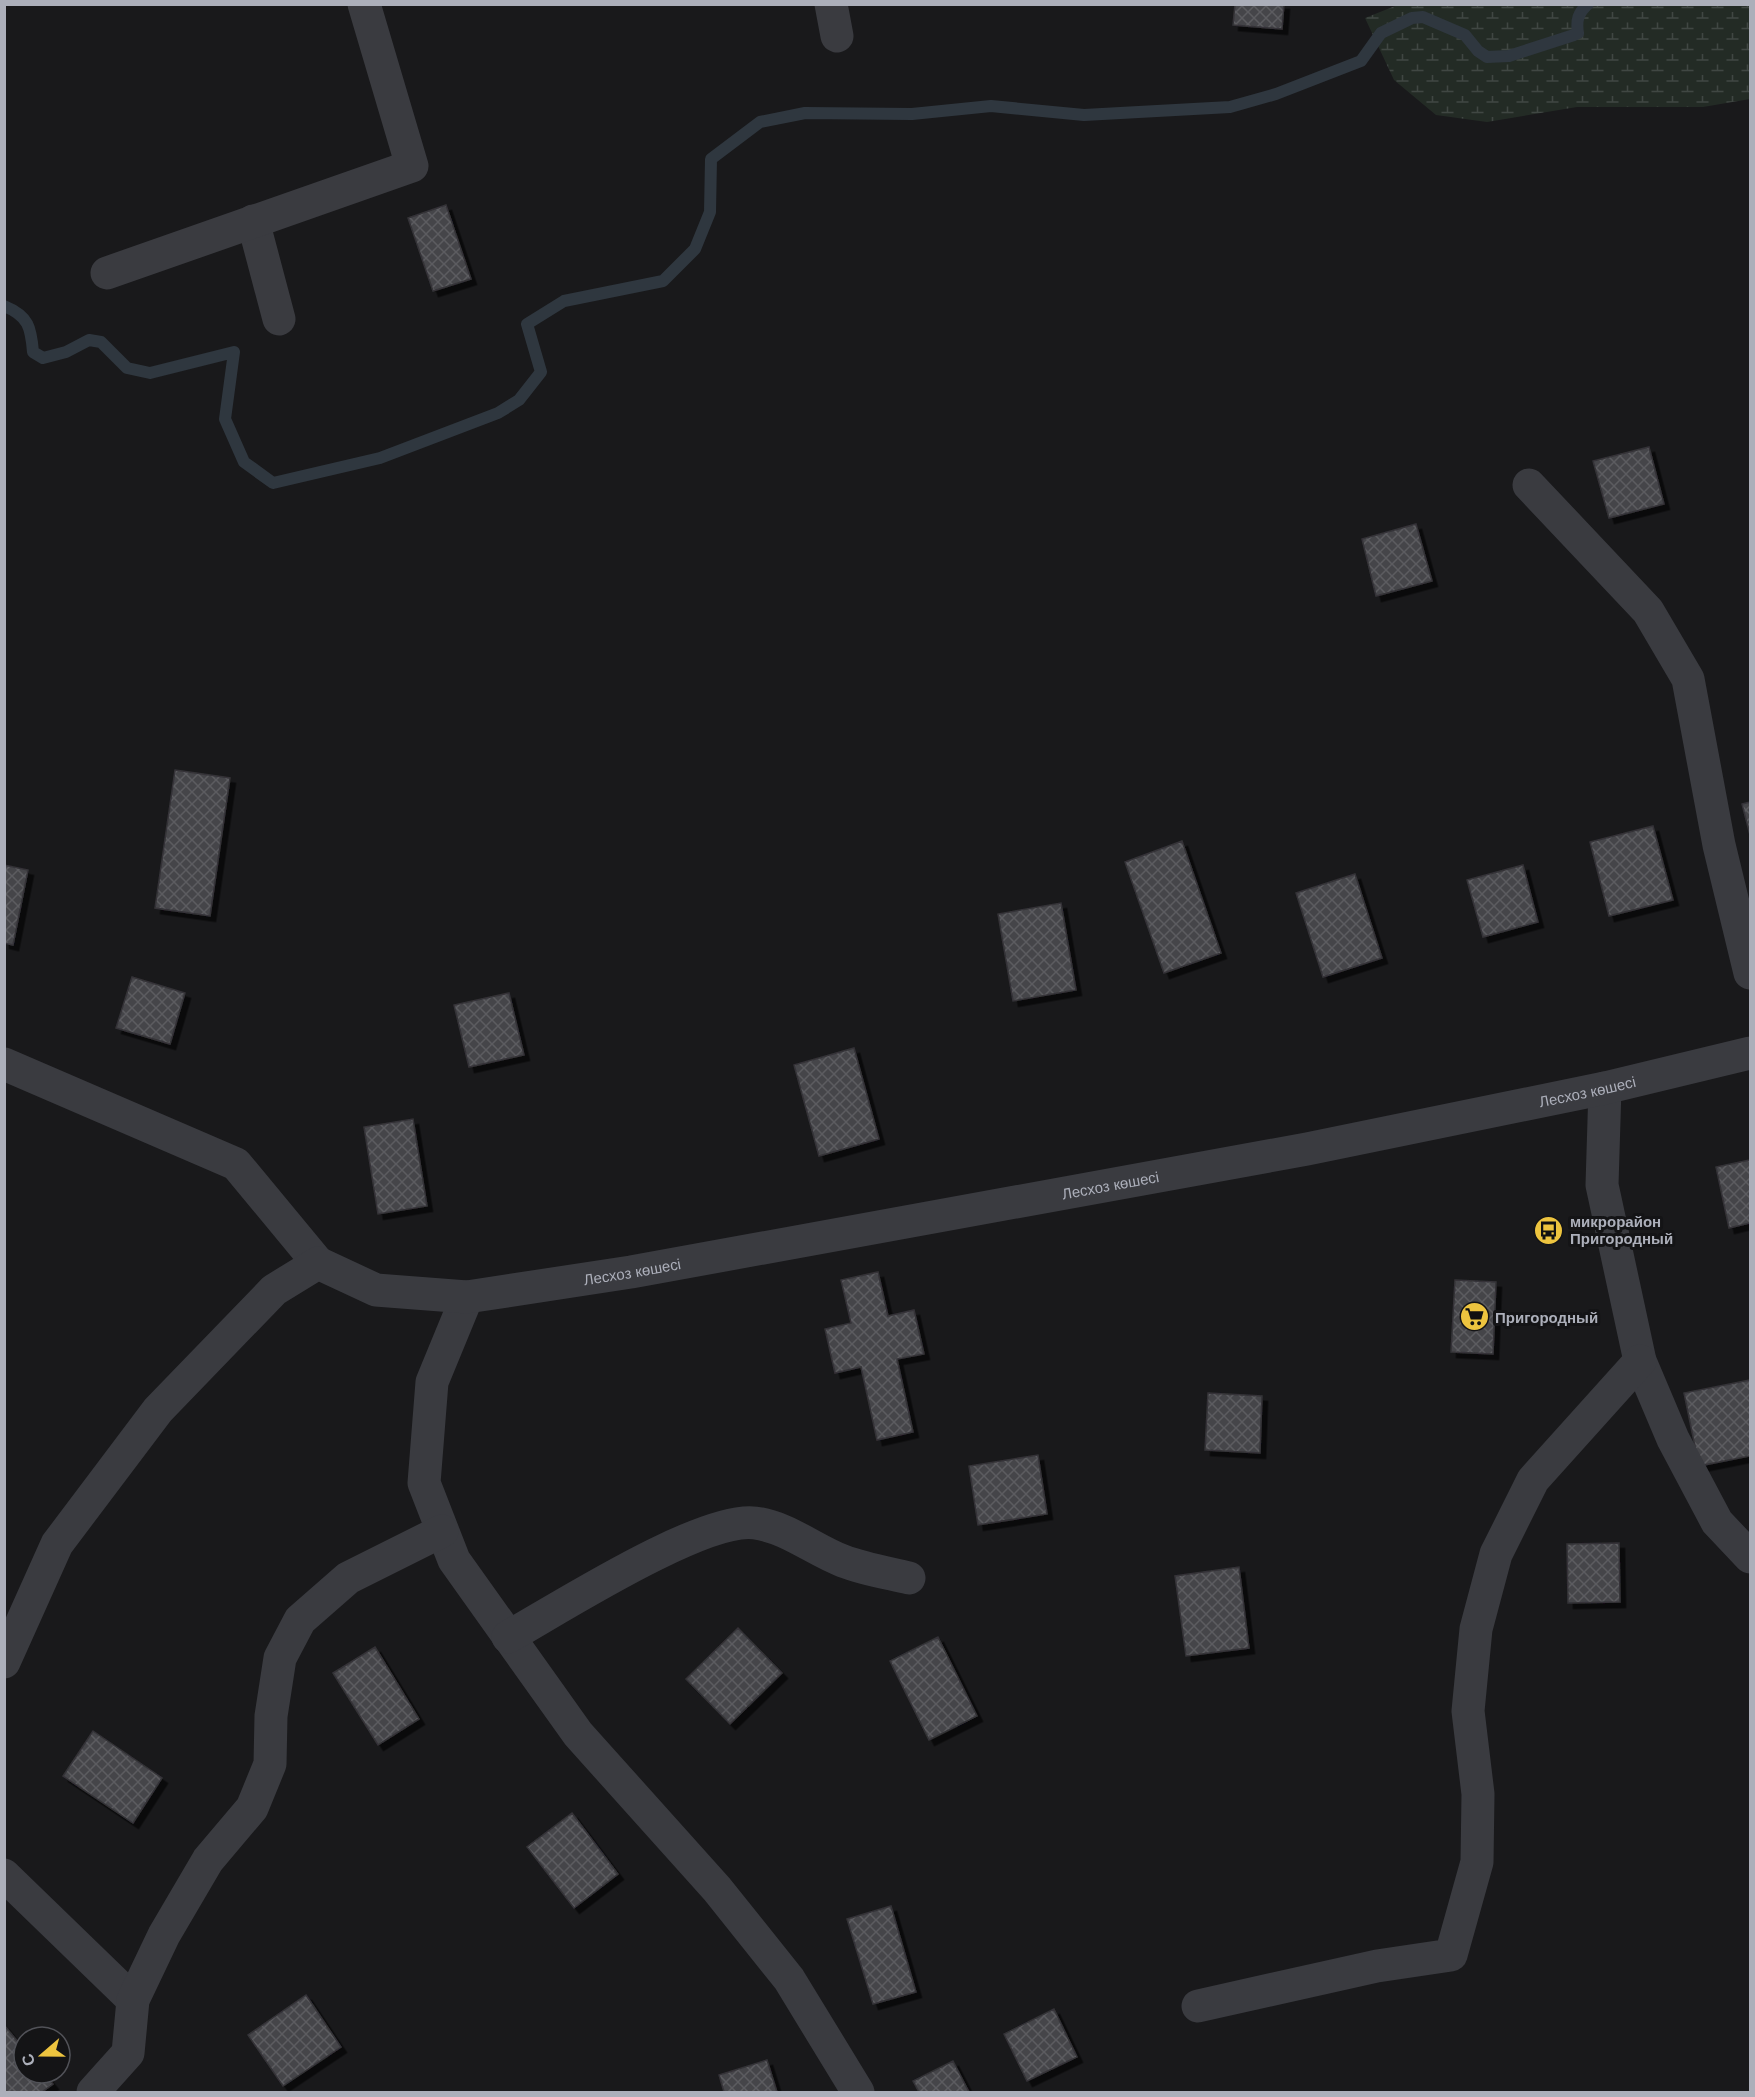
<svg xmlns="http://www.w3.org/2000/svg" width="1755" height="2097" viewBox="0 0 1755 2097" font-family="Arial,sans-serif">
  <defs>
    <pattern id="wetland-marsh" width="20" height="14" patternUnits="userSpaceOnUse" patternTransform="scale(1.5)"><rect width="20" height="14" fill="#232b25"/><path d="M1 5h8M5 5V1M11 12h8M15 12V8" fill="none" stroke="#404743"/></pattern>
    <pattern id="building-cross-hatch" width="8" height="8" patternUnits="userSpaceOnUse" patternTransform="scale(1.5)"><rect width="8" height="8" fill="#444448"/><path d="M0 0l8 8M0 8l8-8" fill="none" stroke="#5c5c60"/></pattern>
    <filter id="shadow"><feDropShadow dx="5.5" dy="5.5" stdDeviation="0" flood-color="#0009"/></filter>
  </defs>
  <rect width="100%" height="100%" fill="#19191b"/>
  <path fill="url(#wetland-marsh)" d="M1400,4L1750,5V99L1703,107H1577L1487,122L1436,115L1394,80L1365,18Z"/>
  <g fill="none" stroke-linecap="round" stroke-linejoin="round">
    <path stroke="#2f373f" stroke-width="12" d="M4,306C29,316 31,328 33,352L43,358L66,352L89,340L101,342L127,368L150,373L234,352L225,419L244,462L273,483L380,458L498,413L519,400L541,372L527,324L564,301L663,281L695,249L710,212L711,159L760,122L805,113L912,114L991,106L1084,115L1230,107L1276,94L1361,61L1381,33L1412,18L1423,17L1465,35L1478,51L1487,57L1509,56L1574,35L1578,33C1576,20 1578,13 1588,4"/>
  </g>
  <path fill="url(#building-cross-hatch)" stroke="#343337" stroke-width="1.5" filter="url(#shadow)" d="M1235,4H1284L1282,29L1233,25Z
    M446,205L471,279L433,291L408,218Z
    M1649,447L1664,504L1609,518L1593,461Z
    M1416,524L1432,581L1376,596L1362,539Z
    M175,770L230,778L210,916L155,908Z
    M1750,802V835L1742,804Z
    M1653,826L1673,900L1609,916L1590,842Z
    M1182,841L1221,953L1164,973L1125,862Z
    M4,865L28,870L13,945L4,943Z
    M1523,865L1538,922L1483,937L1467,880Z
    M1355,874L1382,958L1323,977L1296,893Z
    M1061,903L1076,990L1013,1001L998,914Z
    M132,977L185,993L170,1044L116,1028Z
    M509,993L524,1055L469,1067L454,1005Z
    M854,1048L879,1139L819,1156L794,1065Z
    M413,1119L427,1206L378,1214L364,1127Z
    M1750,1160V1223L1729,1228L1716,1167Z
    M878,1272L888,1316L914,1310L924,1354L897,1359L913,1432L877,1440L861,1367L835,1373L825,1329L851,1323L841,1280Z
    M1455,1280L1496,1282L1493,1354L1451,1352Z
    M1750,1380V1456L1699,1466L1684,1393Z
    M1208,1393L1262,1396L1260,1453L1205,1450Z
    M1038,1455L1047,1514L978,1525L969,1466Z
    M1619,1543L1620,1602L1568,1603L1567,1544Z
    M1239,1567L1249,1648L1186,1656L1175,1576Z
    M738,1628L782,1673L730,1724L686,1679Z
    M938,1637L977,1716L929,1740L890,1661Z
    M375,1647L419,1719L378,1745L333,1673Z
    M93,1731L162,1778L133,1823L63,1776Z
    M572,1813L618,1874L574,1908L527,1847Z
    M891,1906L916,1992L873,2004L847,1919Z
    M306,1995L341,2047L283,2086L248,2035Z
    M1054,2009L1077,2057L1027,2081L1004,2034Z
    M4,2025L24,2049V2073H44L53,2084L42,2092H4Z
    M767,2060L777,2092H724L719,2075Z
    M953,2061L969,2092H919L913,2081Z"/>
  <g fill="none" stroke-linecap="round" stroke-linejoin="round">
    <g stroke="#3a3b40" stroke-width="33">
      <path d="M831,4L837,36"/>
      <path d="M253,221L279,319"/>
      <path d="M107,273L412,166L364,4"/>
      <path d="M1529,485L1648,611L1688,679L1719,845L1750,973"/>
      <path d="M4,1064L236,1164L318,1263"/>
      <path d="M1605,1088L1602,1185L1640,1361L1673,1439L1717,1522L1750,1557"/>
      <path d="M467,1297L432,1382L424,1483L454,1560L578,1734L717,1889L789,1979L858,2092"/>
      <path d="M508,1637C558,1609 703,1516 755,1523C787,1527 814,1550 843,1561C864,1569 888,1573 909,1578"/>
      <path id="s1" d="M4,1662L57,1544L158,1410L274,1290L318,1263L376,1290L467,1297L631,1272L1307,1149L1605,1088L1750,1053"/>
      <path d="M4,1875L133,2000"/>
      <path d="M1198,2006L1377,1966L1451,1955L1477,1862L1478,1794L1468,1711L1476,1629L1496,1554L1533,1480L1640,1361"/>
      <path d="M93,2092L128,2053L133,2000L164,1935L208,1860L252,1808L270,1764L271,1716L280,1658L300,1620L348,1578L442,1531"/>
    </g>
  </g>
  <defs>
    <symbol id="bus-disc" viewBox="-11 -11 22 22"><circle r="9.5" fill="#edc43f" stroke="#141416"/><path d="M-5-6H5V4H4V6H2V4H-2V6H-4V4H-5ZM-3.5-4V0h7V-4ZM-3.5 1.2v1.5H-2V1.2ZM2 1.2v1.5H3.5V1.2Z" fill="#111"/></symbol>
    <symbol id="supermarket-disc" viewBox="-11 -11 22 22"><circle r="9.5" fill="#edc43f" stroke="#141416"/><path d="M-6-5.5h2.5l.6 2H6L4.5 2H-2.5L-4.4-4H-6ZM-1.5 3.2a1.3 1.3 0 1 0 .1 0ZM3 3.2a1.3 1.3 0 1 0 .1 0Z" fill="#111"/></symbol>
  </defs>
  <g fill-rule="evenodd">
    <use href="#bus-disc" x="1532" y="1214" width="33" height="33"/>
    <use href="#supermarket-disc" x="1458" y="1300" width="33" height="33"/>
  </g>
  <g text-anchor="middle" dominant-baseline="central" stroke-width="6" stroke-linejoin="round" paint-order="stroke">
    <g font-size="15" fill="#acafba" stroke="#141416">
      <text stroke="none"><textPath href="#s1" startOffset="1810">Лесхоз көшесі</textPath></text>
      <text stroke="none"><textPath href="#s1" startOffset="1324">Лесхоз көшесі</textPath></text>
      <text stroke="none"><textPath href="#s1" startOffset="838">Лесхоз көшесі</textPath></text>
    </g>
    <g font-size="15" font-weight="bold" fill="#acafba" stroke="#141416" text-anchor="start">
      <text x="1570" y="1221">микрорайон<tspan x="1570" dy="17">Пригородный</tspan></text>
      <text x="1495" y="1317">Пригородный</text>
    </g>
  </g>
  <rect width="1755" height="2097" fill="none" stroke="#acafba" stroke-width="12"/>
  <g transform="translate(42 2055) rotate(250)"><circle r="28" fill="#141416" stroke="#515258" stroke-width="1.5"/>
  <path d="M0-4.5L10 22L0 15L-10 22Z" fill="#edc43f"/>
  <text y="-9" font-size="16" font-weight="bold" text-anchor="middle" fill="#acafba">С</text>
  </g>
</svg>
